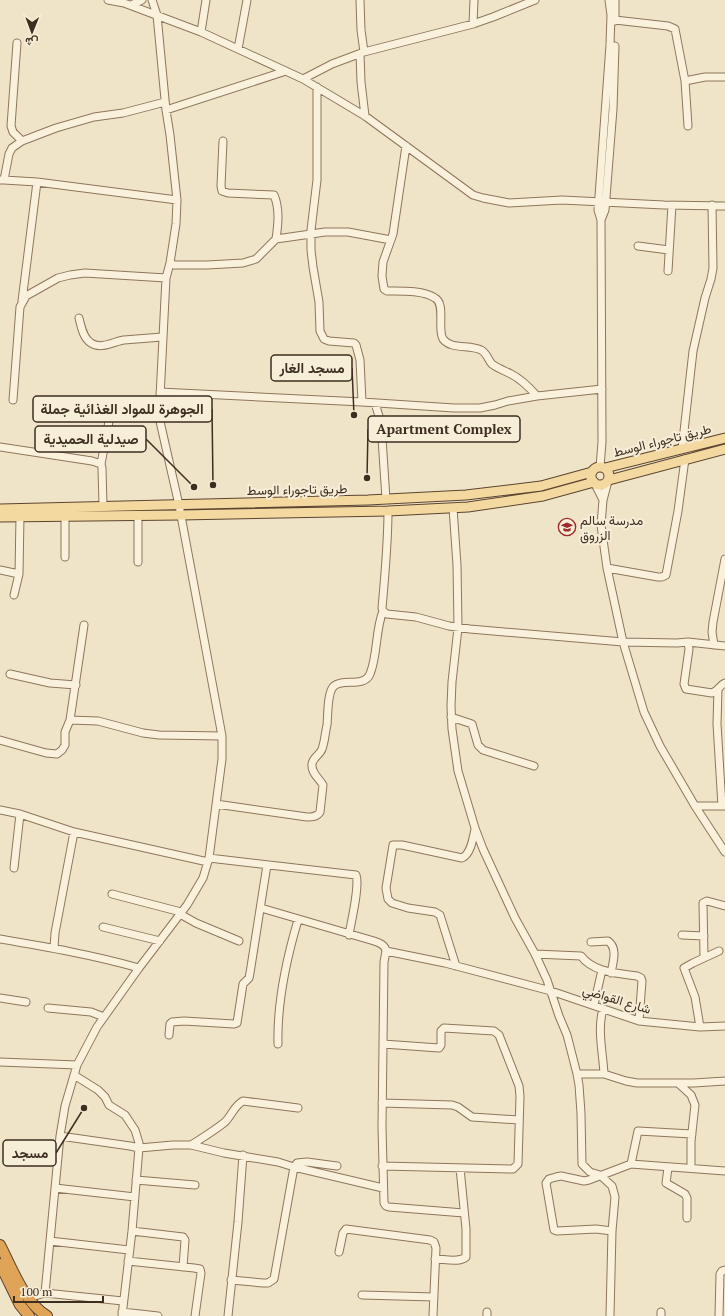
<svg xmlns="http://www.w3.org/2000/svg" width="725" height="1316" viewBox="0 0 725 1316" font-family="'PT Serif',Vazirmatn,serif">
  <rect width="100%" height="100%" fill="#f0e4c8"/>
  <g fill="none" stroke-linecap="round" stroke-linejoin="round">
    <defs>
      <path id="minor" d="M108,0L124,3L201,32L303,79L365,116L473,195L483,198L509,203L562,200L664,205L725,206
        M360,0L361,30L364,52
        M615,0V21
        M131,5L142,0
        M615,20L668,26L675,29L685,81L688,126
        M473,24L474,0
        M201,32L206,0
        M17,43L11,126L13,132L22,141
        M238,49L247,0
        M360,54L361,82L365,116
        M303,79L332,64L364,52L473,24L493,17L535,0
        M685,81L705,77H725
        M317,87V180L311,230V250L313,267L319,302L320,331L324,339L329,341L354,343L356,345L360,360L362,402
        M166,110L286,71
        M223,141L221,186L222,191L228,193L274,195C280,209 278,225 276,239
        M406,146L393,234L383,262L382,276L384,289L387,291C401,291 423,290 435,298C446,304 437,329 443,339C451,350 470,344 481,350C487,353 488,360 492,364C497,368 505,371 511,374C521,379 529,387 537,396
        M0,180H4L9,154L12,148L22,141L56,128L94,117L123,113L165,102
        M4,180L37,182L177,200
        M601,220L605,210L613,109L615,46
        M638,246L669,250
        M170,263L174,265H207L243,263L256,259L276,239L325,232H348L391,240
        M668,271L672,205
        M22,301L37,182
        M79,318C81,326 83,338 91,343C101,350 115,341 124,340C137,339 150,338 162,337
        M160,392L362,402L454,408H480L495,405L508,401L537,396L602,389
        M13,400L20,307L26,296L58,278L70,275L85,273L166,278
        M375,403L381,423L386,499
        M0,447L92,461L101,464L102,468L103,506
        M682,449L693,351L705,298L711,279L713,268L712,205
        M101,464L110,416
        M600,467L602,442L601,220L598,210L610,45L611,15L609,0
        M608,481L603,500L601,525L607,568L623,642L644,712L660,746L695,806L725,852
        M595,484L603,500
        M453,508L457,565L458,628L452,682L451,706L452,729L458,771L475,828L483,849L515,918L535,954L547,980L559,1016L567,1035L577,1074L579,1085L581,1113L582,1164L590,1172L600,1175L612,1186L615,1197L612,1231L610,1316
        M388,511C388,543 385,575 382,608L383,611L387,614L416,617L449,626L470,629L623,642L677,643L688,642L689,649L684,684L686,689L712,693C718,691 720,685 725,683
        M138,516V562
        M65,557V516
        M607,568L658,577H662L666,575L678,511L685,459
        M0,570L19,574L20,516
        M14,595L19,574
        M688,642L725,646
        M714,645L712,632L713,622L725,559
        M10,674L50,683L76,685
        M718,689L717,724L722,806
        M451,717L472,724L478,745L483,750L534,766
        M70,720L84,625
        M0,740L46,753L57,754L62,750L65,745V732L70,720L98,721L143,733L159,735L222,736
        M216,804L307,817C312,817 317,817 320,812L323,785C319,778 311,773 312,764C313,757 320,755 322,749C325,741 325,733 327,725C328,716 327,692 334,686C343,678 364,688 370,674C378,654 375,631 383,611
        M695,806H725
        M0,810L20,814L74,832L208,862
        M209,858L356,875C360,886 351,922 349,935
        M14,868L20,814
        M112,894L181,912
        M261,908L374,941C380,943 385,945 386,951L445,963L551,991L639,1021L700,1027L725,1026
        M180,914L196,923L239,941
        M103,927L160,941
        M682,935L704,936
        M0,939C47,947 93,955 139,968
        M591,942L608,941C618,948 613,962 611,973
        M54,948L55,933L74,832
        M386,951L384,962L382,1127L384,1203L386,1206L389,1207L464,1213
        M535,954L581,956C594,973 618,973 637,976L641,978L642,981L639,1021
        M704,957L703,903L707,901L725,906
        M456,966L440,915L435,912L408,908L392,903L388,899L386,888L393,845H402L462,858C471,854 473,838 475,829
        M0,998L26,1002
        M594,1005L602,970
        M48,1008L91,1012L104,1017
        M603,1009C597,1030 603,1053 604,1074
        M700,1027L695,997L684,968L693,963L719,951
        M169,1035L170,1024L172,1022L184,1021L234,1024L237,1023L243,984L249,978L250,973L267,865
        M278,1044C277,1005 287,957 298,920
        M0,1062L77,1065
        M577,1074H604L626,1081L637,1083H694L725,1081
        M74,1075L98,1090L105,1097L109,1105L125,1115L135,1130L139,1143V1148L173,1145H191L224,1153L278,1162L294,1167L383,1188
        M679,1084L691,1095L695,1105L691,1141V1168
        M382,1103L452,1105L458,1107L472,1117L519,1120
        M60,1136L130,1146L139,1148L132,1231L122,1316
        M191,1145C202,1138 214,1131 225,1122C232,1115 234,1106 243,1101L298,1108
        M631,1164L638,1131L692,1134
        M382,1166L513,1169L518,1164L520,1096L519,1086L499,1035L494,1031L444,1028L441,1031V1045L439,1048L383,1044
        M668,1168L666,1183L685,1194L687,1198V1218
        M136,1180L195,1185
        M55,1188L135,1197
        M132,1231L183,1237L185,1240L183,1267
        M612,1231L596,1229L557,1231L554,1230L546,1183L549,1179L556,1177L561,1176L584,1181L589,1180L631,1164L725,1171
        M50,1241L129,1250
        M339,1252L343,1233L346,1229L430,1240L434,1242L436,1248L433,1316
        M435,1259C444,1259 459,1263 466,1257V1229L460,1168
        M128,1261L194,1268L200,1269L201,1273L195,1316
        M231,1280L263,1283H268L274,1279L294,1167L297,1163L307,1162L337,1166
        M45,1293L123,1301
        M362,1295L434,1297
        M28,1298L45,1293L60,1136L65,1106L77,1065L97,1027L139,968L187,905L203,878L209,858L222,759V736L207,655L179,505L159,417L166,278L170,263L176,224L177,200L170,135L166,110L157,15L152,0
        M122,1312L158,1316
        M661,1312V1316
        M228,1316L238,1222L243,1155
        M487,1316V1312
        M719,1316L720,1274L722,1271L725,1270"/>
      <path id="major" d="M591 476a9 9 0 1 1 18 0a9 9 0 1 1-18 0Z
        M605,468L725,438
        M609,480L725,449
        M0,509L368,500L466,495L541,486L592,472
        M0,517L181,515L388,511L468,507L543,496L594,482"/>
      <path id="highway" d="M0,1245C12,1268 24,1302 47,1316
        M0,1264L20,1305L29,1316"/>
    </defs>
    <use href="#minor" stroke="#8d765c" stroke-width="9"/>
    <use href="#major" stroke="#5b4430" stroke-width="11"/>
    <use href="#highway" stroke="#5b4430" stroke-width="12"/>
    <use href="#minor" stroke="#faf1dc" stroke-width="7"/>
    <use href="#major" stroke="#f3d9a0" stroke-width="9"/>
    <use href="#highway" stroke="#e0a458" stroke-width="10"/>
  </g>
  <defs>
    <symbol id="school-ring" viewBox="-11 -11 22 22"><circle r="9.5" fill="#f7eed8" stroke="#9e2a2b" stroke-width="1.5"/><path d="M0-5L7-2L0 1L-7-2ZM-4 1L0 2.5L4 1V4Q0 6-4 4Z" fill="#9e2a2b"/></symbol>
  </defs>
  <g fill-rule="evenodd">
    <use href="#school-ring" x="557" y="517" width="20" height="20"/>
  </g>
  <g text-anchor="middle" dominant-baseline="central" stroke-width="4" stroke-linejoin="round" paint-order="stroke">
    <g font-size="13" fill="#3d2e20" stroke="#f7eed8">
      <text transform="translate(662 440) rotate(-14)">طريق تاجوراء الوسط</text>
      <text transform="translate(297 489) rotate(-1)">طريق تاجوراء الوسط</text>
      <text transform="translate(617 999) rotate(17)">شارع القواضي</text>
    </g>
    <g font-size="13" fill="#3d2e20" stroke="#f7eed8" text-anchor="start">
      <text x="580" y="520">مدرسة سالم<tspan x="580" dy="15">الزروق</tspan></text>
    </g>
  </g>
  <path fill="none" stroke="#3d2e20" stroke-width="1.5" d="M354 415L352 368M213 485L212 409M367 478L368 429M194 487L146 439M84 1108L56 1153"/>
  <g fill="#3d2e20" stroke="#f7eed8" stroke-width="1.5">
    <circle cx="354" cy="415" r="4"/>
    <circle cx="213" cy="485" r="4"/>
    <circle cx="367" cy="478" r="4"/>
    <circle cx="194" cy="487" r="4"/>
    <circle cx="84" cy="1108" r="4"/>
  </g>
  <g fill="#f7eed8" stroke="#3d2e20" stroke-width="1.5">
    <rect x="271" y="355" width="81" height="26" rx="4"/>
    <rect x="33" y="396" width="179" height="26" rx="4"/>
    <rect x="368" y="416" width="152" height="26" rx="4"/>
    <rect x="35" y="426" width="111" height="26" rx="4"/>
    <rect x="3" y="1140" width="53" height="26" rx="4"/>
  </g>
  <g font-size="14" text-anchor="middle" font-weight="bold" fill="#3d2e20">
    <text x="312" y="373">مسجد الغار</text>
    <text x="122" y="414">الجوهرة للمواد الغذائية جملة</text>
    <text x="444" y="434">Apartment Complex</text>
    <text x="91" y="444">صيدلية الحميدية</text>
    <text x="30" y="1158">مسجد</text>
  </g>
  <g transform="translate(32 32) rotate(181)" stroke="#f7eed8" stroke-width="3" paint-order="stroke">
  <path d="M0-3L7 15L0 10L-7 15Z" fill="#3d2e20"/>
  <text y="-6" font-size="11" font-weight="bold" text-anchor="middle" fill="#3d2e20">ش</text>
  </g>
  <path d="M14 1296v6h89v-6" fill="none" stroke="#3d2e20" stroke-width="2"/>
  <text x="20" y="1296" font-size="12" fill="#3d2e20" stroke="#f7eed8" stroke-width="3" paint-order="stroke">100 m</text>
</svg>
